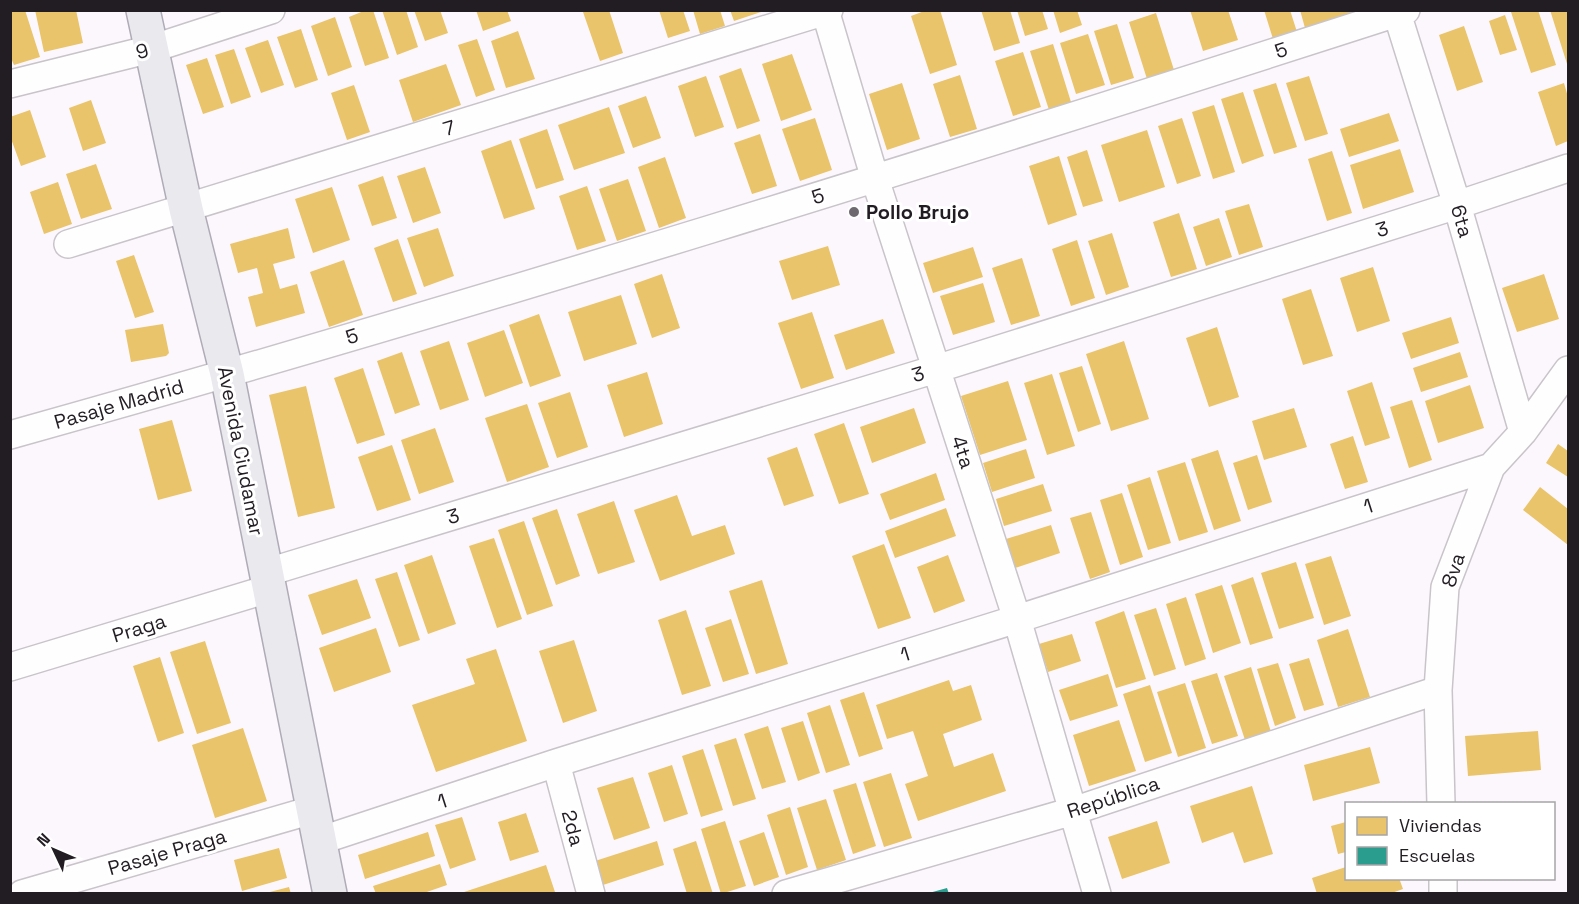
<svg xmlns="http://www.w3.org/2000/svg" width="1579" height="904" viewBox="0 0 1579 904" font-family="'Space Grotesk',sans-serif">
  <rect width="100%" height="100%" fill="#fcf7fc"/>
  <path fill="#e9c46a" d="M15,10H25L40,57L14,65L10,56V12Z
    M35,10H76L83,43L44,52Z
    M366,10H373L389,58L365,66L349,17Z
    M382,10H406L418,47L397,55Z
    M414,10H440L448,33L425,41Z
    M476,10H507L511,21L483,31Z
    M588,10H609L623,53L600,61L583,12Z
    M659,10H683L690,31L668,38Z
    M693,10H720L725,26L700,34Z
    M730,10H764V11L734,21Z
    M927,10H940L957,65L930,74L911,16Z
    M981,10H1010L1020,43L994,51Z
    M1017,10H1042L1048,29L1025,36Z
    M1053,10H1077L1082,25L1060,33Z
    M1190,10H1228L1238,40L1203,51Z
    M1264,10H1290L1297,32L1273,39Z
    M1300,10H1358V11L1305,28Z
    M1516,10H1538L1556,65L1531,73L1511,12Z
    M1550,10H1568V67Z
    M1156,13L1174,70L1147,79L1129,22Z
    M1505,15L1517,50L1500,55L1489,21Z
    M335,17L352,67L328,76L311,26Z
    M1117,24L1134,78L1111,85L1094,31Z
    M1464,26L1483,82L1457,91L1439,35Z
    M301,29L318,80L295,88L277,37Z
    M518,31L535,79L506,88L491,41Z
    M1088,34L1105,85L1076,94L1060,43Z
    M477,39L495,90L476,97L458,45Z
    M268,40L284,85L261,93L245,48Z
    M1053,44L1071,102L1049,110L1030,51Z
    M234,49L251,97L231,104L215,55Z
    M1023,52L1041,107L1013,116L995,61Z
    M792,54L812,110L781,121L762,64Z
    M207,58L224,107L203,114L186,65Z
    M446,64L461,105L413,122L399,80Z
    M741,68L760,121L737,129L719,76Z
    M960,75L977,129L950,137L933,84Z
    M706,76L724,127L695,137L678,86Z
    M1309,76L1328,134L1305,141L1286,83Z
    M902,83L920,139L887,150L869,94Z
    M1276,83L1297,147L1274,154L1253,90Z
    M1564,83L1568,97V141L1556,146L1538,92Z
    M354,85L370,132L347,140L331,93Z
    M1243,92L1264,156L1242,164L1221,99Z
    M646,96L661,138L633,148L618,106Z
    M91,100L106,143L83,151L69,108Z
    M1214,105L1235,172L1213,179L1192,112Z
    M609,107L625,153L574,170L558,125Z
    M30,110L46,157L21,166L10,136V117Z
    M1389,113L1399,141L1349,157L1340,129Z
    M815,118L832,170L800,181L782,129Z
    M1182,118L1201,176L1177,184L1158,126Z
    M547,129L564,180L536,189L519,139Z
    M1147,130L1165,187L1119,202L1101,145Z
    M760,134L777,186L752,194L734,143Z
    M511,140L535,209L504,219L481,151Z
    M1400,149L1414,192L1363,209L1350,165Z
    M1087,150L1103,201L1083,207L1067,157Z
    M1332,151L1352,213L1327,221L1308,159Z
    M1059,156L1077,215L1048,225L1029,166Z
    M665,157L686,218L659,228L638,167Z
    M96,164L112,209L81,219L66,174Z
    M425,167L441,213L413,223L397,176Z
    M383,176L397,218L372,226L358,185Z
    M628,179L646,231L617,241L599,189Z
    M58,182L72,224L44,234L30,192Z
    M587,186L606,241L577,250L559,196Z
    M332,187L350,240L313,253L295,199Z
    M1249,204L1263,247L1239,255L1225,211Z
    M1179,213L1197,269L1171,277L1153,222Z
    M1219,218L1232,257L1206,266L1193,227Z
    M288,228L295,258L273,264L280,289L297,284L305,313L256,327L248,297L263,293L257,268L238,273L230,244Z
    M438,228L454,276L424,287L407,238Z
    M1112,233L1129,287L1106,295L1088,241Z
    M398,239L417,294L393,302L374,248Z
    M1077,240L1095,298L1071,306L1052,249Z
    M828,246L840,285L792,300L779,261Z
    M973,247L983,277L933,293L923,263Z
    M134,255L154,312L135,318L116,261Z
    M1022,258L1040,316L1011,325L992,268Z
    M344,260L363,315L329,327L310,272Z
    M1373,267L1390,321L1357,332L1340,278Z
    M662,274L680,328L652,338L634,284Z
    M1544,274L1559,319L1517,332L1502,288Z
    M983,283L995,322L953,335L940,296Z
    M1311,289L1333,356L1303,365L1282,299Z
    M621,295L637,344L584,361L568,312Z
    M812,312L834,378L801,389L778,323Z
    M539,314L561,376L530,387L509,325Z
    M1451,317L1459,343L1411,359L1402,333Z
    M883,319L895,353L846,370L834,335Z
    M163,324L169,353L166,356L131,362L125,330Z
    M1217,327L1239,397L1209,407L1186,338Z
    M504,330L523,383L485,397L467,343Z
    M449,341L469,400L440,410L420,351Z
    M1124,341L1149,419L1111,431L1086,354Z
    M402,352L420,405L395,414L377,361Z
    M1460,352L1468,377L1421,392L1413,368Z
    M1082,366L1101,424L1078,432L1059,373Z
    M363,368L385,435L357,444L334,378Z
    M647,372L663,424L624,437L607,385Z
    M1052,374L1075,446L1047,455L1024,383Z
    M1008,381L1027,440L980,455L961,396Z
    M1372,382L1390,438L1365,446L1347,391Z
    M1470,385L1484,428L1438,443L1425,401Z
    M306,386L335,508L298,517L269,395Z
    M570,392L588,447L557,458L538,403Z
    M1412,400L1432,460L1409,468L1390,407Z
    M527,404L549,467L507,482L485,418Z
    M914,408L926,443L872,463L860,427Z
    M1294,408L1307,447L1264,460L1252,421Z
    M172,420L192,491L158,500L139,429Z
    M844,423L869,494L839,504L814,434Z
    M435,428L454,482L419,494L401,440Z
    M1353,436L1368,482L1345,489L1330,444Z
    M1558,444L1568,451V477L1546,463Z
    M392,445L411,500L377,511L358,457Z
    M797,447L814,496L784,506L767,458Z
    M1026,449L1035,478L992,492L983,463Z
    M1218,450L1241,521L1214,530L1191,459Z
    M1257,455L1272,502L1248,510L1233,463Z
    M1185,462L1208,532L1179,541L1157,471Z
    M936,473L945,500L890,520L880,494Z
    M1150,477L1171,543L1148,550L1127,485Z
    M1043,484L1052,511L1004,526L996,499Z
    M1540,487L1568,509V545L1523,510Z
    M1122,493L1143,557L1120,565L1100,500Z
    M677,495L692,536L725,525L735,554L660,581L634,510Z
    M614,501L635,562L598,574L577,514Z
    M946,508L956,536L895,558L885,531Z
    M557,509L580,576L556,585L532,518Z
    M1091,512L1110,572L1090,579L1070,518Z
    M524,521L553,606L527,615L498,530Z
    M1051,525L1060,553L1015,568L1006,539Z
    M494,538L522,619L497,628L469,546Z
    M884,544L911,618L878,629L852,556Z
    M432,555L456,624L428,634L404,565Z
    M948,555L965,601L934,613L917,567Z
    M1331,556L1351,616L1324,625L1305,564Z
    M1296,562L1314,618L1279,629L1261,573Z
    M397,572L420,640L399,647L375,579Z
    M1253,577L1273,638L1250,645L1231,585Z
    M357,579L371,618L322,635L308,595Z
    M762,580L788,664L756,674L729,591Z
    M1222,585L1241,643L1213,653L1195,594Z
    M1186,597L1206,659L1185,666L1166,604Z
    M1156,608L1176,669L1154,676L1134,615Z
    M686,610L711,686L682,695L658,620Z
    M1124,611L1146,679L1116,688L1095,622Z
    M731,619L749,674L723,682L705,628Z
    M376,628L391,672L334,692L319,648Z
    M1348,629L1370,697L1338,707L1317,640Z
    M1072,634L1081,661L1048,672L1039,644Z
    M574,640L597,711L563,723L539,651Z
    M205,641L231,723L197,734L170,652Z
    M496,649L527,741L436,772L412,705L475,684L466,659Z
    M160,657L184,733L158,742L133,666Z
    M1309,658L1324,705L1304,711L1289,664Z
    M1278,663L1296,718L1275,726L1257,669Z
    M1251,667L1271,732L1245,740L1224,676Z
    M1217,673L1238,736L1212,744L1191,681Z
    M1108,674L1118,706L1070,721L1059,690Z
    M949,680L953,691L971,685L982,720L943,734L954,767L993,753L1006,791L918,821L905,784L928,776L913,731L887,739L876,705Z
    M1185,683L1206,748L1178,757L1157,692Z
    M1150,685L1172,753L1145,762L1123,694Z
    M864,692L883,749L859,757L840,700Z
    M830,705L850,765L826,773L807,713Z
    M1119,720L1136,771L1089,786L1073,735Z
    M803,721L820,773L798,781L781,728Z
    M768,726L786,782L762,789L744,734Z
    M243,728L267,801L215,818L192,745Z
    M1538,731L1541,770L1468,776L1465,736Z
    M736,738L756,799L733,806L714,745Z
    M1370,747L1380,783L1313,801L1304,765Z
    M703,749L723,810L701,817L682,756Z
    M672,765L688,814L664,822L648,773Z
    M891,773L912,838L884,847L863,782Z
    M633,777L650,828L614,840L597,788Z
    M856,783L876,846L853,854L833,790Z
    M1252,786L1273,854L1244,863L1233,832L1202,843L1190,806Z
    M826,799L846,860L817,870L797,808Z
    M790,807L808,867L786,875L767,815Z
    M526,813L539,852L510,861L498,822Z
    M462,817L476,860L450,869L435,825Z
    M725,821L746,886L721,894L701,829Z
    M1157,821L1170,863L1122,879L1108,837Z
    M1346,822V852L1338,854L1331,826Z
    M428,832L435,856L365,879L358,855Z
    M764,832L779,877L754,886L739,841Z
    M657,841L664,865L603,885L595,861Z
    M696,841L713,894H687L673,849Z
    M279,848L287,878L242,891L234,860Z
    M440,864L447,885L421,894H376L373,886Z
    M546,865L555,892L549,894H464V892Z
    M1346,867V878H1399L1403,889L1389,894H1317L1312,878Z
    M289,887L291,894H266V893Z"/>
  <path fill="#2a9d8f" d="M947,888L949,894H929V893Z"/>
  <g fill="none" stroke-linecap="round" stroke-linejoin="round">
    <defs>
      <path id="minor" d="M825,10L875,179L1017,619L1097,894
        M1396,10L1457,205L1523,432
        M10,84L151,49L271,10
        M68,244L829,10
        M10,435C479,304 943,159 1406,10
        M265,573L936,369L1457,205L1568,168
        M10,667L268,589
        M556,763L591,894
        M1441,804L1438,690L1445,587L1491,467L1523,432L1568,370
        M319,841L556,763L1017,619L1491,467
        M1443,878V894
        M22,894L312,810
        M786,894L1073,811L1438,690"/>
      <path id="major" d="M143,10L186,209L227,374L330,894"/>
    </defs>
    <use href="#minor" stroke="#c8c4c9" stroke-width="30"/>
    <use href="#major" stroke="#afabb7" stroke-width="36"/>
    <use href="#minor" stroke="#fffeff" stroke-width="27"/>
    <use href="#major" stroke="#eae9ee" stroke-width="33"/>
  </g>
  <circle fill="#6e696f" stroke="#fff" stroke-width="2" cx="854" cy="212" r="6"/>
  <g text-anchor="middle" dominant-baseline="central" stroke-width="6" stroke-linejoin="round" paint-order="stroke">
    <g font-size="20" fill="#221d23" stroke="#fff">
      <text transform="translate(1281 50) rotate(-18)">5</text>
      <text transform="translate(142 51) rotate(-15)">9</text>
      <text transform="translate(449 128) rotate(-17)">7</text>
      <text transform="translate(818 196) rotate(-17)">5</text>
      <text transform="translate(1462 221) rotate(74)">6ta</text>
      <text transform="translate(1382 229) rotate(-17)">3</text>
      <text transform="translate(352 336) rotate(-17)">5</text>
      <text transform="translate(918 374) rotate(-17)">3</text>
      <text transform="translate(119 404) rotate(-16)">Pasaje Madrid</text>
      <text transform="translate(241 451) rotate(79)">Avenida Ciudamar</text>
      <text transform="translate(963 452) rotate(72)">4ta</text>
      <text transform="translate(1368 506) rotate(-18)">1</text>
      <text transform="translate(453 516) rotate(-17)">3</text>
      <text transform="translate(1453 570) rotate(-72)">8va</text>
      <text transform="translate(139 628) rotate(-17)">Praga</text>
      <text transform="translate(905 654) rotate(-17)">1</text>
      <text transform="translate(1113 797) rotate(-18)">República</text>
      <text transform="translate(442 801) rotate(-18)">1</text>
      <text transform="translate(573 828) rotate(75)">2da</text>
      <text transform="translate(167 852) rotate(-16)">Pasaje Praga</text>
    </g>
    <g font-size="20" font-weight="bold" fill="#221d23" stroke="#fff" text-anchor="start">
      <text x="866" y="212">Pollo Brujo</text>
    </g>
  </g>
  <rect width="1579" height="904" fill="none" stroke="#221d23" stroke-width="24"/>
  <rect x="1345" y="802" width="210" height="78" fill="#ffffff" stroke="#a7a5a7" stroke-width="1.5"/>
  <rect x="1357" y="817" width="30" height="18" fill="#e9c46a" stroke="#a7a5a7" stroke-width="1.5"/>
  <text x="1399" y="832" font-size="18" fill="#221d23">Viviendas</text>
  <rect x="1357" y="847" width="30" height="18" fill="#2a9d8f" stroke="#a7a5a7" stroke-width="1.5"/>
  <text x="1399" y="862" font-size="18" fill="#221d23">Escuelas</text>
  <g transform="translate(54 850) rotate(314)" stroke="#ffffff" stroke-width="4.5" paint-order="stroke">
  <path d="M0-4.5L10 22L0 15L-10 22Z" fill="#221d23"/>
  <text y="-9" font-size="16" font-weight="bold" text-anchor="middle" fill="#221d23">N</text>
  </g>
</svg>
